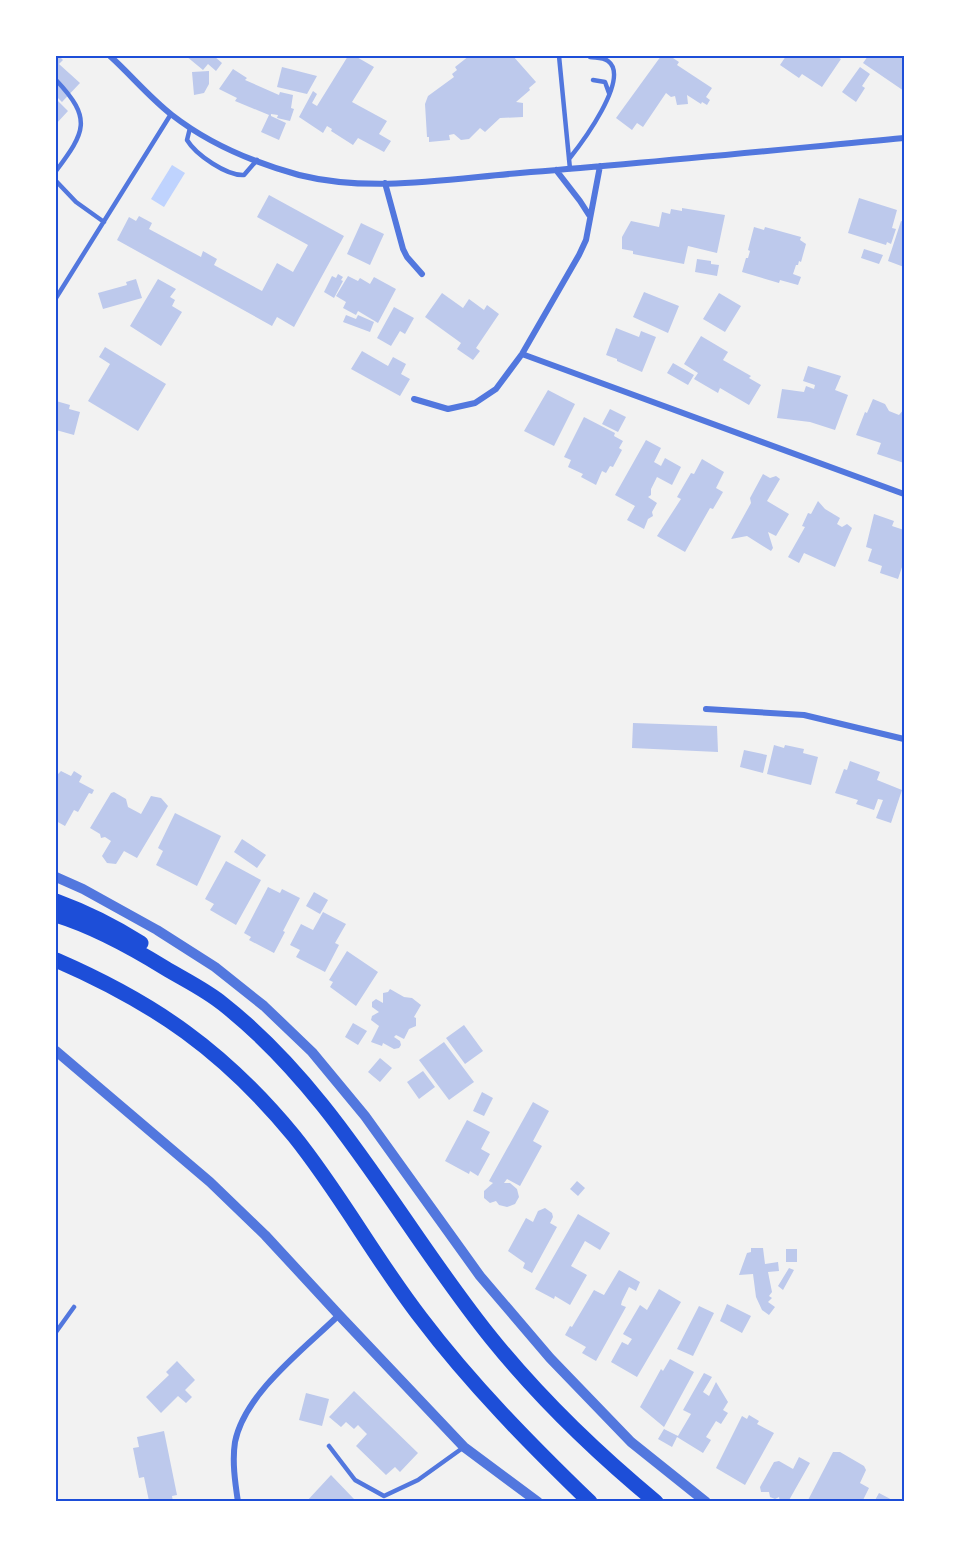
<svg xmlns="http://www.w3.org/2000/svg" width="960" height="1557" viewBox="0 0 960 1557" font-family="Inter,sans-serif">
  <rect width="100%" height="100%" fill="#f2f2f2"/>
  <path fill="#bfd3fe" d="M172,165L185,173L164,207L151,199Z"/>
  <path fill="#bdc9ec" d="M56,56H59L63,60L59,64L80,83L62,102L56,96Z
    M186,56H214L222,63L216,71L208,64L203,70Z
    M348,56H355L374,67L352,102L387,121L379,134L391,141L384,152L358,138L353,145L331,131L332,129L327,126L323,133L299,117L313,91L317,94L312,103L317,106Z
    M469,56H513L536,82L529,88L530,90L516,102L523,103V117L500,118L485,132L480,128L469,139L461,140L454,134L449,135L450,140L429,142V137H427L425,104L428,96L454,77L452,74L457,70L455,67Z
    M661,56H670L679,62L677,65L712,88L706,97L710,100L707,105L702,102L701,104L687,95L688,104L677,105L675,96L671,97L666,93L643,127L637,123L632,130L616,118Z
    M786,56H836L841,59L822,87L802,74L799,78L780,65Z
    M868,56H904V91L863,63Z
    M282,67L317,76L307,94L277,87Z
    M860,67L870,74L862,86L865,88L856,102L842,92Z
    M233,69L247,78L245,80L279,95L280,92L293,95L291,108L294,109L290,121L277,118L278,115L271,114V116L286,123L279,140L261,132L269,115L235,101L237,98L219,89Z
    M209,71V84L204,93L194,95L192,72Z
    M56,99L68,111L56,124Z
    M269,195L344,236L294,327L277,317L272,326L117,240L129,217L136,221L139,216L152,223L149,229L201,257L203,251L217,259L214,265L262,291L277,263L293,272L308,245L257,217Z
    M859,198L897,210L892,228L896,229L891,244L887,242L886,245L848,233Z
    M682,208L725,215L717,253L688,246L684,264L633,254V251L622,249V237L631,221L659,227L662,212L670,214L671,209L682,211Z
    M901,221L904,222V267L888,261Z
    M361,223L384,234L370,265L347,254Z
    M754,227L764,230L765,227L801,237L800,240L806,244L801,262L799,261L798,265H796L793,274L801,277L798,285L780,280L779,283L742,272L746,258H748L750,251L748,250Z
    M864,249L883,255L879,264L861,258Z
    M697,259L711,261V264L719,265L717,276L695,272Z
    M338,274L343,277L341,280L343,281L334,298L324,292L332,276L336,278Z
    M348,276L358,281L360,278L370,284L374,277L396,289L378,323L358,311L356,315L343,308L346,302L336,296Z
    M136,279L142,298L103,309L98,293L127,285L126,282Z
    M158,279L176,289L170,297L175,300L172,306L182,312L161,346L130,326Z
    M644,292L679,306L668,333L633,317Z
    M442,293L463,308L469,299L484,310L487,305L499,314L476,348L480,351L473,360L457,349L461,343L425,317Z
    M719,293L741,306L725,332L703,319Z
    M394,307L414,318L405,334L400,331L391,346L377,338Z
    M346,315L356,319L358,315L374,322L370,332L343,322Z
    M616,328L639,337L641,331L656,337L642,372L617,361V359L606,355Z
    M701,336L728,352L723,360L751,376L749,378L761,385L749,405L720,388L718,393L694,379L698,373L684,364Z
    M105,347L166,384L138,431L88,401L110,364L99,357Z
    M362,351L388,366L393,357L406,364L401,374L410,379L400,396L351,369Z
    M673,363L694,375L688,385L667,373Z
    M808,366L841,376L835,390L848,395L835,430L810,422L777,418L782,389L804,392L806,386L814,389L815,385L803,381Z
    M548,390L575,404L554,446L524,431Z
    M873,399L885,404L889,411L899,415L904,409V463L877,454L881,443L856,435L865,412L867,413Z
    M56,401L70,405L69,409L80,412L74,435L56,430Z
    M610,409L626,417L618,432L602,424Z
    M584,417L615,433L614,436L623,441L619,448L622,450L613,467L610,466L606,473L602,471L596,485L581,477L583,474L568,467L571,460L564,457Z
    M646,440L661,448L654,462L661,466L665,458L681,467L672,485L657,477L651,489V495L648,497L657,503L652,512L653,516L648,519L644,529L627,520L635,506L615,495Z
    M702,459L724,472L716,488L723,492L713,509L710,508L685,552L657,536L681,499L677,497L691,473L694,474Z
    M763,474L770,478L776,476L780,479L767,501L789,514L776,536L768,532L773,548L771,551L747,536L731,539L751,503L750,498Z
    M818,501L825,509L840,518L837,524L842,527L847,524L852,528L835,567L804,553L799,563L788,557L805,527L802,526L808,513L811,514Z
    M874,514L894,521L892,526L904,530V561L898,579L880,573L882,566L868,561L872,549L866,547Z
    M633,723L717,726L718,752L632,748Z
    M774,745L784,748L785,745L804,749L803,753L818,757L811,785L767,774Z
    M744,750L767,755L763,773L740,767Z
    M850,761L880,772L877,780L902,790L891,823L876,818L883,800L878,799L874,810L856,804L858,800L835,793L844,769L847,770Z
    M61,771L71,776L74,771L82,776L79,782L94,790L92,794L89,793L78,812L74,810L65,826L56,821V776Z
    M114,792L126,799L128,807L141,814L151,796L161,798L168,806L137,858L124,851L116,864L107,863L102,856L111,841L105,837L101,838L100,834L90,828L111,793Z
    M175,813L221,836L197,886L156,865L163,851L158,848Z
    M242,839L266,855L257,868L234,852Z
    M226,861L261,880L236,925L210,910L214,904L205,899Z
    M268,887L280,893L282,889L300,898L283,931L285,932L274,953L249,940L251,937L244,933Z
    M314,892L328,900L320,914L306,906Z
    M323,912L346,924L335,943L339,945L325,972L296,957L300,950L290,945L301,924L313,930Z
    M347,951L378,972L356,1006L330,987L333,982L329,980Z
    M390,989L404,997L412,998L421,1005L414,1017L416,1018V1026L409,1029L404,1039L396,1035L394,1037L400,1041L401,1045L399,1048L394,1049L383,1043L382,1046L371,1042L379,1026L371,1020L372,1016L379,1012L372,1007V1002L376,999L383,1003V993L388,992Z
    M353,1023L367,1031L358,1045L345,1037Z
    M464,1025L483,1051L465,1064L446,1038Z
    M444,1042L474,1082L449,1100L419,1060Z
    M380,1058L392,1068L380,1082L368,1072Z
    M423,1071L435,1087L419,1099L407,1082Z
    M482,1092L493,1098L484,1116L473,1111Z
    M533,1102L549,1111L533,1141L542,1146L520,1186L507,1179L504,1183H510L517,1189L519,1197L515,1204L507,1207L499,1205L496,1201L490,1203L484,1198V1191L493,1183L489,1181Z
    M467,1120L490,1132L481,1149L490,1154L478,1176L470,1171L469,1174L445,1161Z
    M577,1181L585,1188L578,1196L570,1189Z
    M545,1208L552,1213L553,1217L550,1223L557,1227L532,1273L523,1268L525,1263L508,1251L526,1218L533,1222L538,1211Z
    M578,1214L610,1233L600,1250L585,1241L571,1266L587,1275L570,1305L555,1296L554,1299L535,1289Z
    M751,1248H763L765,1264L778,1262L779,1271L768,1272L772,1292L769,1296L772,1298L768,1302L775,1307L769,1315L762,1310L756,1297L753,1274L739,1275L747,1253L751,1252Z
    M786,1249H797V1262H786Z
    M789,1268L794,1270L783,1290L778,1286Z
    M619,1270L640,1282L636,1291L629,1287L622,1301L621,1305L626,1307L596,1361L582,1353L586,1347L565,1335L570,1326L572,1327L594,1290L604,1295Z
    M659,1289L681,1302L637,1377L611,1362L622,1342L628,1345L632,1339L623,1334L640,1305L647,1310Z
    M727,1304L751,1316L742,1333L720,1321Z
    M699,1306L714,1313L693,1356L677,1349Z
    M670,1359L694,1372L664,1427L640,1407L661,1369L663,1371Z
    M177,1361L195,1380L185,1390L192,1397L186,1403L178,1396L161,1413L146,1397L169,1375L166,1372Z
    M704,1373L712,1377L703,1392L709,1396L716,1382L728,1402L723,1410L728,1413L721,1424L716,1421L706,1437L711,1440L703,1453L677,1437L672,1447L658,1439L664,1429L678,1436L691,1414L683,1410Z
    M354,1391L418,1453L400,1472L395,1467L386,1475L356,1446L367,1434L358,1425L354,1429L346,1422L341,1427L329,1417Z
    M306,1393L329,1399L322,1426L299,1420Z
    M749,1415L759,1421L757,1424L774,1433L745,1485L716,1468L742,1416L747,1419Z
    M164,1431L177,1495L172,1496L173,1502H157V1499L149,1501L144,1477L139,1478L133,1448L139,1447L137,1437Z
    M833,1452H840L864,1466L866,1470L860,1483L869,1488L862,1502H807Z
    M799,1457L810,1463L788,1502H780L779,1497L775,1499L770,1497L769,1492H761L760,1487L774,1462L779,1461L793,1469Z
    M331,1475L354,1499L351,1502H306Z
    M879,1493L896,1502H874Z"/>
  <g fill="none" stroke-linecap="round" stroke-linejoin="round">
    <path stroke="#5277de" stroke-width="4.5" d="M559,56L570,169
      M56,80C93,119 85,132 56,171
      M593,80L605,82L609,93
      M190,128L187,140C196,155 227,176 244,175L257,160
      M569,159C581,144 631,78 608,61C603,57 596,58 590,57
      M56,181L76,202L104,222
      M56,298L171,114
      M56,1332L74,1307
      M329,1446L355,1480L384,1496L418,1480L464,1447"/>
    <path stroke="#5277de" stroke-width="6" d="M110,56C131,75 150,98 172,115C208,143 255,163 299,175C371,193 448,179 520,173C648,163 776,150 904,138
      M556,170L580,201L589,215
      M385,183L403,249L407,257L422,274
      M522,354L904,494
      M414,399L448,409L475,403L496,389L522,354L579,255L586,240L600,166
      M706,709L804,715L904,739
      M238,1502C235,1482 232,1461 235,1442C245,1393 304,1349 339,1315"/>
    <path stroke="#5277de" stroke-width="10" d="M56,877L83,889L157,930L215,967L264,1006L312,1052L365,1116L480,1276L550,1358L631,1442L706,1502
      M56,1051L210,1182L265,1235L339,1315L464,1447L538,1502"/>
    <path stroke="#1d4ed8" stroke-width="15" d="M56,901C86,912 114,926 141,943
      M56,915C95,927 131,947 165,968C185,980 206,990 223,1004C337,1094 402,1228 492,1339C539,1397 598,1454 656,1502
      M56,960C155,1003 224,1051 294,1136C340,1193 376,1260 421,1318C471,1384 530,1444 590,1502"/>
  </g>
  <rect width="960" height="1557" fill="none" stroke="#ffffff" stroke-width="114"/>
  <rect x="57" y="57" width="846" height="1443" fill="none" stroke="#1d4ed8" stroke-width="2"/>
</svg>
